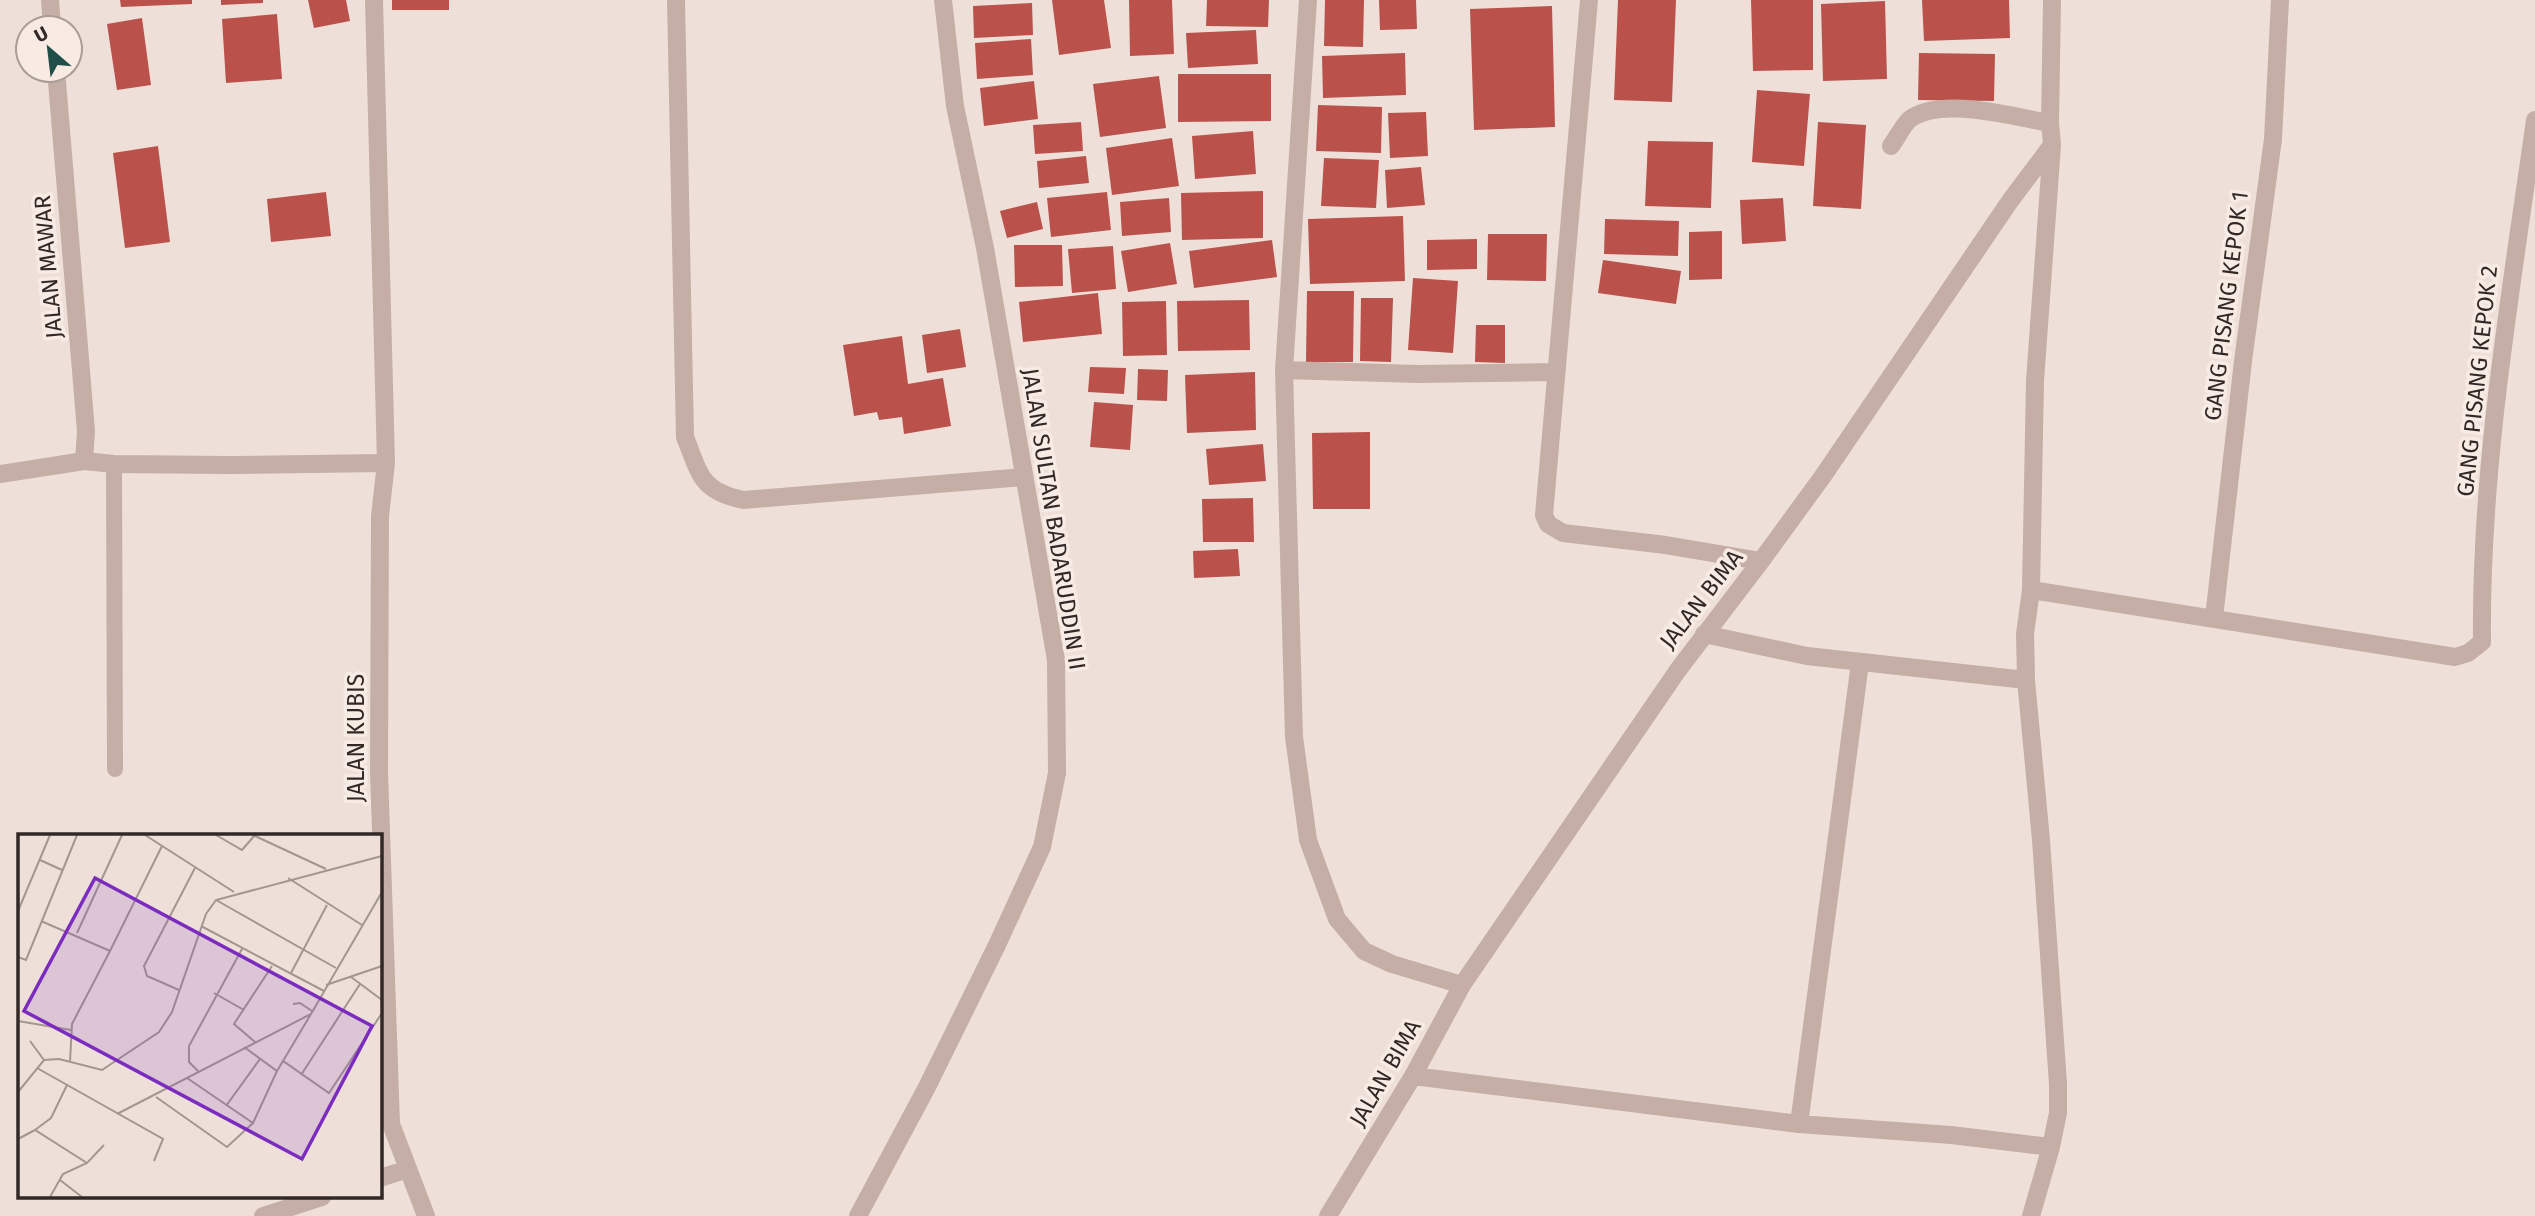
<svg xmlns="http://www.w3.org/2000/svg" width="2535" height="1216" viewBox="0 0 2535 1216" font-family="'Fira Sans',sans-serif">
  <rect width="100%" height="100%" fill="#eee0d9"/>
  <path fill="#ba514b" d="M120,0H192V4L121,7Z
    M221,0H263V3L221,5Z
    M308,0H346L350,21L314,28Z
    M392,0H449V10H392Z
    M1052,0H1104L1111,48L1059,55Z
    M1129,0H1172L1174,54L1130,56Z
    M1207,0H1269L1268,27L1206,26Z
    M1325,0H1364L1363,47L1324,46Z
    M1379,0H1416L1417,29L1380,30Z
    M1618,0H1676L1672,102L1614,100Z
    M1751,0H1813V70L1753,71Z
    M1922,0H2009L2010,38L1924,41Z
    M1885,1L1887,79L1823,81L1821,4Z
    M1032,3L1033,35L974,38L973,6Z
    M1552,6L1555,127L1474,130L1470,9Z
    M277,14L282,79L226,83L222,19Z
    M142,18L151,85L117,90L107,24Z
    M1256,30L1258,64L1188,68L1186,33Z
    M1031,39L1033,75L977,79L975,43Z
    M1405,53L1406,95L1323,98L1322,56Z
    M1919,53L1995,54L1994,101L1918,100Z
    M1178,74H1271V121L1178,122Z
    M1159,76L1166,128L1100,137L1093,84Z
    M1034,81L1038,119L984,126L980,88Z
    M1757,90L1810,94L1804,166L1752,162Z
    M1318,105L1382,107L1381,153L1316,151Z
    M1426,112L1428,156L1390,158L1388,113Z
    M1081,122L1083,151L1035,154L1033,125Z
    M1818,122L1866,125L1861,209L1813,206Z
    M1253,131L1256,174L1195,179L1192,136Z
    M1172,138L1179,186L1112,195L1106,148Z
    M1648,141L1713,142L1711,208L1645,206Z
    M158,146L170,242L125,248L113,153Z
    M1086,156L1089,183L1039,188L1037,161Z
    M1324,158L1379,160L1376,208L1321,206Z
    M1421,167L1425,205L1387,208L1385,170Z
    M1263,191V238L1182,240L1181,193Z
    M326,192L331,236L271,242L267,199Z
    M1107,192L1111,230L1051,237L1047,198Z
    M1169,198L1171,232L1122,236L1120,202Z
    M1783,198L1786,241L1742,244L1740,200Z
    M1037,202L1043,229L1007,238L1000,211Z
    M1403,216L1405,281L1310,284L1308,219Z
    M1605,219L1679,221L1678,256L1604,254Z
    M1722,231V279L1689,280V232Z
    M1488,234H1547L1546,281L1487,280Z
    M1477,239V269L1427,270V240Z
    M1272,240L1277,277L1194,288L1189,251Z
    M1170,243L1177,284L1128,292L1121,251Z
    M1014,245H1062L1063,286L1015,287Z
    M1113,246L1116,289L1072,293L1068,249Z
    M1603,260L1681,271L1676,304L1598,293Z
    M1413,278L1458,281L1453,353L1408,350Z
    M1307,291H1354L1353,362H1306Z
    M1098,293L1102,334L1023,342L1019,302Z
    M1361,298H1393L1391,362L1360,361Z
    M1249,300L1250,350L1178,351L1177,301Z
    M1166,301L1167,355L1123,356L1122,302Z
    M1476,325H1505V363L1475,362Z
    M960,329L966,367L927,373L922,335Z
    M902,336L908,384L943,378L951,426L904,434L902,417L879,420L877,412L854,416L843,345Z
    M1090,367L1126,368L1124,394L1088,392Z
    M1138,369L1168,370L1167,401L1137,400Z
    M1255,372L1256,430L1187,433L1185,375Z
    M1094,402L1133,405L1130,450L1090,447Z
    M1370,432V509H1313L1312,433Z
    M1263,444L1266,481L1209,485L1206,449Z
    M1253,498L1254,542H1203L1202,499Z
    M1238,549L1240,576L1194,578L1193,551Z"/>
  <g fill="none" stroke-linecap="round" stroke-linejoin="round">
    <path stroke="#c5aea6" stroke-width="16" d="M114,464L115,769"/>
    <path stroke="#c5aea6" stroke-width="18" d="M50,0L52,28
      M676,0L685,437C700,474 700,491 743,500L1024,477
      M1308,0L1284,370L1294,737L1308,840L1337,919L1364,951L1392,964L1462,985
      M1589,0L1544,515L1548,524L1563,533L1666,545L1761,561
      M56,70L86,431L84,461
      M1891,146C1897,138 1903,125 1910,119C1942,96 2013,117 2050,123
      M1284,370L1418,374L1556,372
      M386,463L380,516L379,772L391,1124L426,1216
      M0,474L84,461L114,464L229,465L386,463L374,0
      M2031,590L2035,381L2052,145
      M2214,618L2243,361L2273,139L2280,0
      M1704,634L1807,656L2026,680L2025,634L2031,590L2455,657L2468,653L2482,642C2480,467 2511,292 2535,120
      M1413,1076L1799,1124L1951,1135L2051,1147L2058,1113V1084L2041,840L2026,680
      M1799,1124L1860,663
      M380,1178L408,1169
      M263,1216L322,1197
      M1328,1216L1413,1076L1462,985L1678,670L1761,561L1823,476L2010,201L2052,145L2050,123L2052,0
      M2031,1216L2051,1147"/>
    <path stroke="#c5aea6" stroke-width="18" d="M858,1216L927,1087L997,945L1042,847L1057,773L1056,660L985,248L955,106L943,0"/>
  </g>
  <g text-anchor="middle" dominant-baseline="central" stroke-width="7" stroke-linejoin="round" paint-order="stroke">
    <g font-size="23" fill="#322826" stroke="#f7ebe4">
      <text transform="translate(48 267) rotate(-95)">JALAN MAWAR</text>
      <text transform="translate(2226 306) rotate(-83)">GANG PISANG KEPOK 1</text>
      <text transform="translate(2477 381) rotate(-84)">GANG PISANG KEPOK 2</text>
      <text transform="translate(1054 519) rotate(81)">JALAN SULTAN BADARUDDIN II</text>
      <text transform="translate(1701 599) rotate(-52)">JALAN BIMA</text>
      <text transform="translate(356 738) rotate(-90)">JALAN KUBIS</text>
      <text transform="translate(1385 1073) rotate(-60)">JALAN BIMA</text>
    </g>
  </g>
  <g transform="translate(18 834)">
    <rect width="364" height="364" fill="#eee0d9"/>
    <path fill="none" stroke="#a39691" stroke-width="2" d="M127,1L216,58M198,1L224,16L237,1M237,2L308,35M22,26L44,36M270,44L344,91M198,66L318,134M0,77L32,1M23,87L92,117L144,12M183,92L306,157M59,99L104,1M0,123L8,126L59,1M273,139L309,71M333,143L364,166M308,151L364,132M161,156L129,142L126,132L177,34M196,159L226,176M275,170L282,169L294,177M0,187L53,196M12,207L26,226M237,208L216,190L254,132M226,213L259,237L265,227L311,259L364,179M265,227L293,180M52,228L54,190L92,117M19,234L145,305L136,327M180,237L171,228V212L224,115M283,241L342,150M169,244L235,289L259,237M0,258L26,226L41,225L84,236L141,198L154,178L188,80L198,66L364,22M138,263L209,313L235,289M208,272L242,225M99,280L293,180L364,58M17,296L33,284L49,251M0,305L17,296L69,329M42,346L64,363M32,363L45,340L69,329L86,311"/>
    <path fill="#7b2cbf" fill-opacity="0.15" stroke="#7b2cbf" stroke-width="3.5" d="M77,44L354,192L284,325L6,177Z"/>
    <rect width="364" height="364" fill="none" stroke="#322826" stroke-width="3.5"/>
  </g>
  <g transform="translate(49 49) rotate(332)"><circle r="33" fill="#f7ebe4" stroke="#a89d98" stroke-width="2"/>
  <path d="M0-5L12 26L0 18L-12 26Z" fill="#204f49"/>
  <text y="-10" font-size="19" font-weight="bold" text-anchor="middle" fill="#322826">U</text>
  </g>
</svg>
